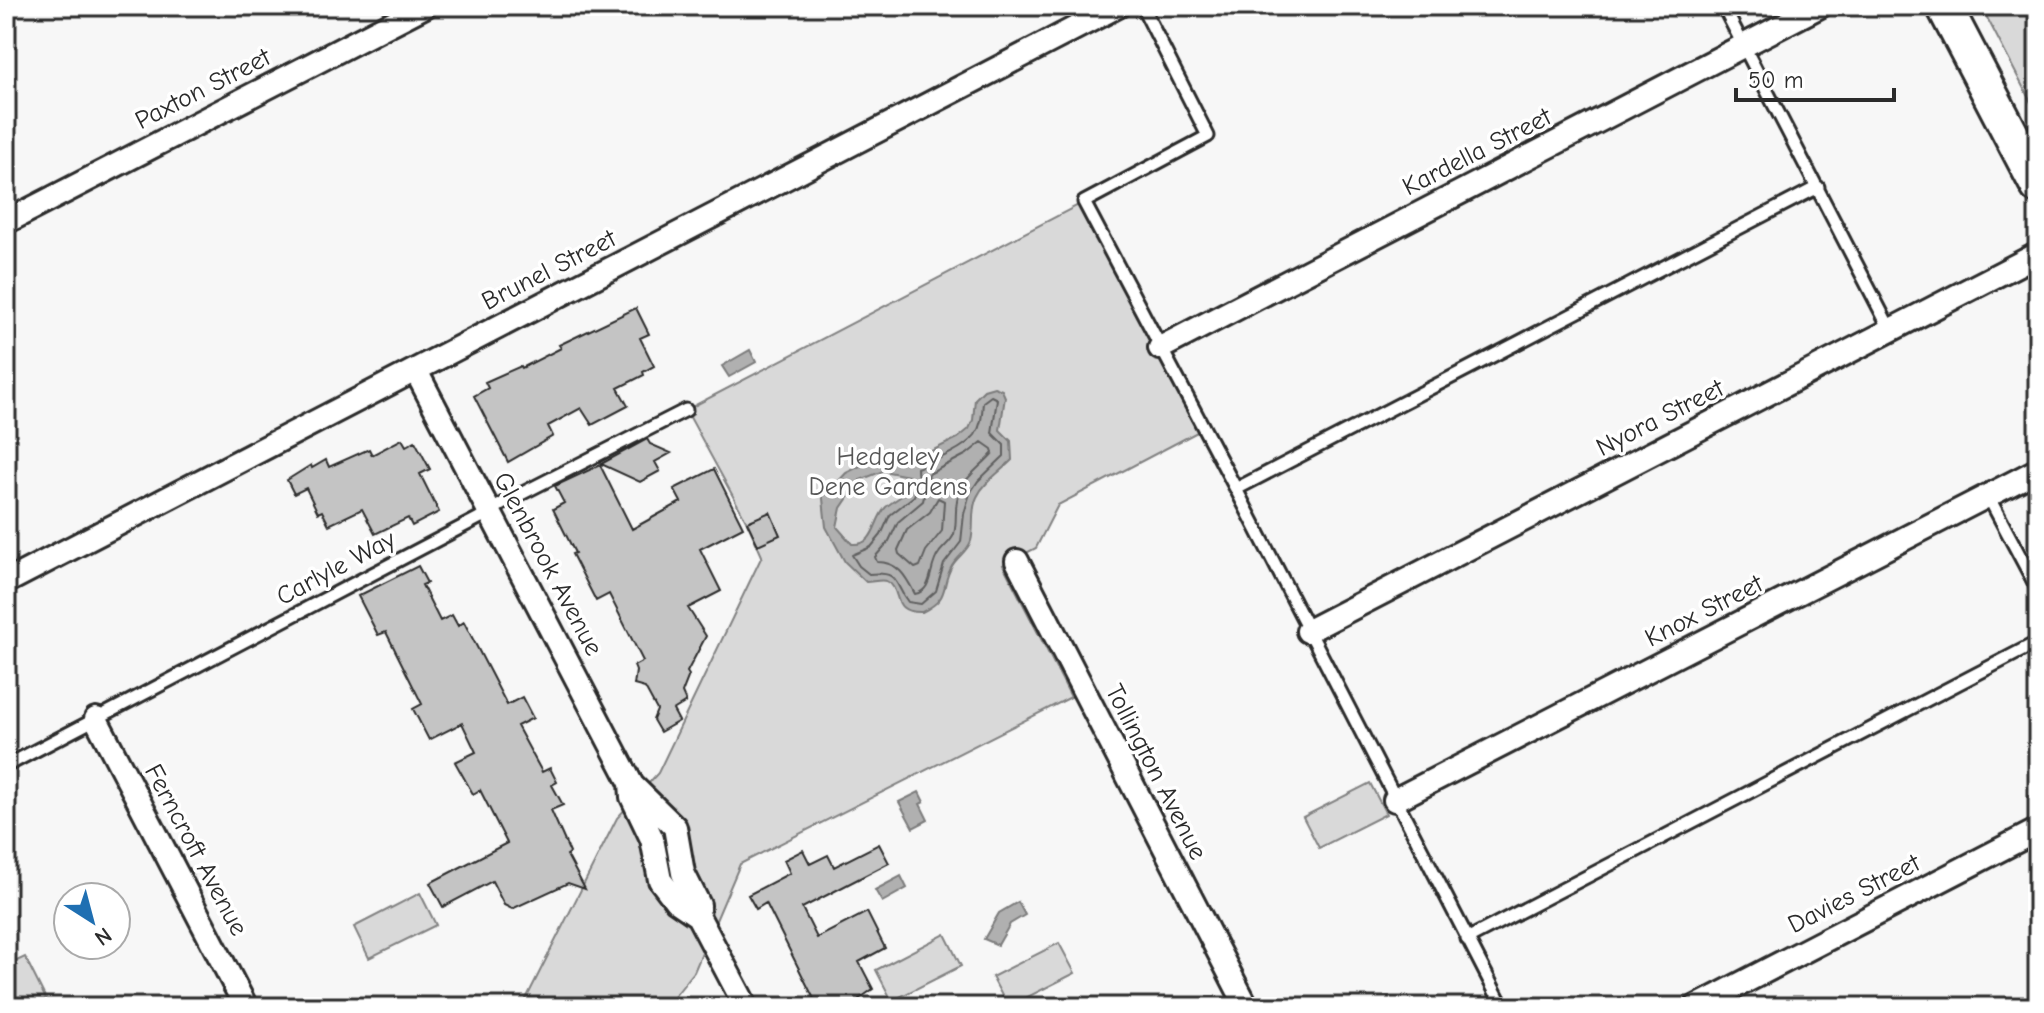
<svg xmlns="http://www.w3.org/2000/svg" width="2044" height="1013" viewBox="0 0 2044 1013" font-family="'Comic Neue',sans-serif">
  <rect width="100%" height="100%" fill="#f7f7f7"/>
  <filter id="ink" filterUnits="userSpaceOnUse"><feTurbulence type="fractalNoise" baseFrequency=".0125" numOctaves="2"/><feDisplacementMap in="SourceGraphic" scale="16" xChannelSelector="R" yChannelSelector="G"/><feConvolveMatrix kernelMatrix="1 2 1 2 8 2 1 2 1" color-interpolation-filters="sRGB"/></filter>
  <g filter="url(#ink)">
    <path fill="#d9d9d9" stroke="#828282" stroke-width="2" d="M1981,6H2038V116Z
      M1084,202L1203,429L1058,505L1036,548L1003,565L1071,697L740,864L694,972L666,1007H522L617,818L658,773L762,556L747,522L686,410Z
      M1370,783L1386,814L1319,848L1303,817Z
      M420,893L436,925L369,958L354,927Z
      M945,934L961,966L892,1001L876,970Z
      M1059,943L1075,973L1008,1007L992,977Z
      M25,957L50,1007H9L6,1002V966Z"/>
    <path fill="#b0b0b0" stroke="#7b7b7b" stroke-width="2" fill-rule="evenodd" d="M750,350L756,362L729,377L722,366Z
      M994,387L1002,390L1005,397L1000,430L1011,441L1012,460C1000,472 984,482 977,497C970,511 975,527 971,541C967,552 957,557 952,566C940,587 951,598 922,612C888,613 904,589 886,581C881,579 872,582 866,582L845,562L826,527L822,489L835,485L846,473L868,462L892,458L911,461L958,438L969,429L973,420L975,399L984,390ZM883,471L909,476L908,491C901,497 893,501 886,507C873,520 876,546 852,544L837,527L841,508L860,480Z
      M919,792L924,802L920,804L928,820L913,828L899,802Z
      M901,876L907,888L882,902L875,890Z
      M1018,902L1025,915L1010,924L998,945L984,939L999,913Z"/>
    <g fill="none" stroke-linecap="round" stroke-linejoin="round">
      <path stroke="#606060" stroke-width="2" d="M991,396L997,399L992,433L1004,445V456L978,481L970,493L964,514L961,542L944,564L936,591L921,604L908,602C893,583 901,571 869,574L859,566L852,555L871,547L881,535L890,515L914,496L918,484L917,468C934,461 963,450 975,435C982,425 982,413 983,402Z
        M982,442L992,449L993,453C982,466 968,474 960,490C953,505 958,519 954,534C952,541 943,547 939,553C928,567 934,590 915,594C906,577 899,562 877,562L875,557L889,541L898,522L923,501L929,474L967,454Z
        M938,498L944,501L942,531L926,551L920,566L915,568L899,554L898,550L907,530L930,512Z"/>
    </g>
    <path fill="#c4c4c4" stroke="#2b2b2b" stroke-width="2" d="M636,308L649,334L640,338L654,366L643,372L644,375L618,388L628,406L592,425L581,408L548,426L553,436L508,462L474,396L488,388L485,382L521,366L522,368L561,348L559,345Z
      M402,439L406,446L415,441L430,469L420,474L439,512L412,526L408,518L375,534L362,509L329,525L322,511L318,513L306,488L294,494L287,480L311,465L312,468L326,460L329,467L369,449L372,455Z
      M647,439L650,444L671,453L655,462L660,471L640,482L601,464Z
      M600,465L632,529L681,502L674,489L714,469L743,527L700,549L721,591L688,608L706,636L687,672L689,675L682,693L686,702L673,710L679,721L660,732L653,720L657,710L645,688L634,685L636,671L634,666L643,661L609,594L596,601L572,554L575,553L553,509L564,503L555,486Z
      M770,512L780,535L758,545L747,522Z
      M418,566L427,583L422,585L440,621L452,615L458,626L464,622L507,705L522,697L533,718L517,726L542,772L550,768L557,782L552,785L563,805L551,810L570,853L567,855L585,889L568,883L512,909L504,905L492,881L443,907L430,883L507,843L480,790L473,794L455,762L476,752L462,723L429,740L413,709L422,704L386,632L378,635L358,596Z
      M879,844L889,863L802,908L817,938L867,912L885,948L859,962L873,989L848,1007H818L766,903L756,909L748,895L790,873L784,860L803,850L810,864L828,855L834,867Z"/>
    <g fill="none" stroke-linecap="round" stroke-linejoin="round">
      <defs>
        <path id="service" d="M1142,6L1208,136L1084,202L1236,489L1503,1007
          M1723,6L1891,331
          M1236,489L1818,187
          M1988,496L2038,590
          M6,766L479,518L507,501L686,410
          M1467,939L2038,642"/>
        <path id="minor" d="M6,222L425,6
          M1160,348L1820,6
          M416,371L631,783L632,797L652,839L660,880L676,901L698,916
          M1017,561L1247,1007
          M6,582L1118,6
          M1308,631L2038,254
          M96,719L246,1007
          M631,784L675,827L683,873L699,905L698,916L746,1007
          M1395,800L2038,470
          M1696,1007L2038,830"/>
        <path id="primary" d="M1944,6L2038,186"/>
      </defs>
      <use href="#service" stroke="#2b2b2b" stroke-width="17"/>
      <use href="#minor" stroke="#2b2b2b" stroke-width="28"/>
      <use href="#primary" stroke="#2b2b2b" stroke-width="40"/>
      <use href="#service" stroke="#fff" stroke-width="11"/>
      <use href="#minor" stroke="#fff" stroke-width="22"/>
      <use href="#primary" stroke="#fff" stroke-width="34"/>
    </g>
  </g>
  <g text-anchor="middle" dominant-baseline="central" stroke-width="7" stroke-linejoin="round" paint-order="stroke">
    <g font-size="26" fill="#2b2b2b" stroke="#fff">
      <text transform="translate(203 89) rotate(-27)">Paxton Street</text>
      <text transform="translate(1477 152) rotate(-27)">Kardella Street</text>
      <text transform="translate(549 270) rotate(-27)">Brunel Street</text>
      <text transform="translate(1660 418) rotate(-27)">Nyora Street</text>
      <text transform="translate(548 564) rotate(62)">Glenbrook Avenue</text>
      <text transform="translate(336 568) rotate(-28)">Carlyle Way</text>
      <text transform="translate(1704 611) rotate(-27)">Knox Street</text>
      <text transform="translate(1156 772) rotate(63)">Tollington Avenue</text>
      <text transform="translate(196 850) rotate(62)">Ferncroft Avenue</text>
      <text transform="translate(1854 894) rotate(-27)">Davies Street</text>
    </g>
    <g font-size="26" fill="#565656" stroke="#fff">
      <text x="888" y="457">Hedgeley<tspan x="888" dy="30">Dene Gardens</tspan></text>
    </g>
  </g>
  <rect width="2044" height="1013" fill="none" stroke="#fff" stroke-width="32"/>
  <rect x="16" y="16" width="2012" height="981" fill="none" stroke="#2b2b2b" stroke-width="3" filter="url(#ink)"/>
  <g transform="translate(92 921) rotate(144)"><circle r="38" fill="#ffffff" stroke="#aaaaaa" stroke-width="2"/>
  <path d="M0-6L14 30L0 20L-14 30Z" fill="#1f6fb2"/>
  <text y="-12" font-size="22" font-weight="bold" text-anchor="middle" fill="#2b2b2b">N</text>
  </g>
  <path d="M1736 88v12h158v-12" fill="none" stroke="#2b2b2b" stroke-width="4"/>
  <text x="1748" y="88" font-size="24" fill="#2b2b2b" stroke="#ffffff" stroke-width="6" paint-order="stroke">50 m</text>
</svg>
